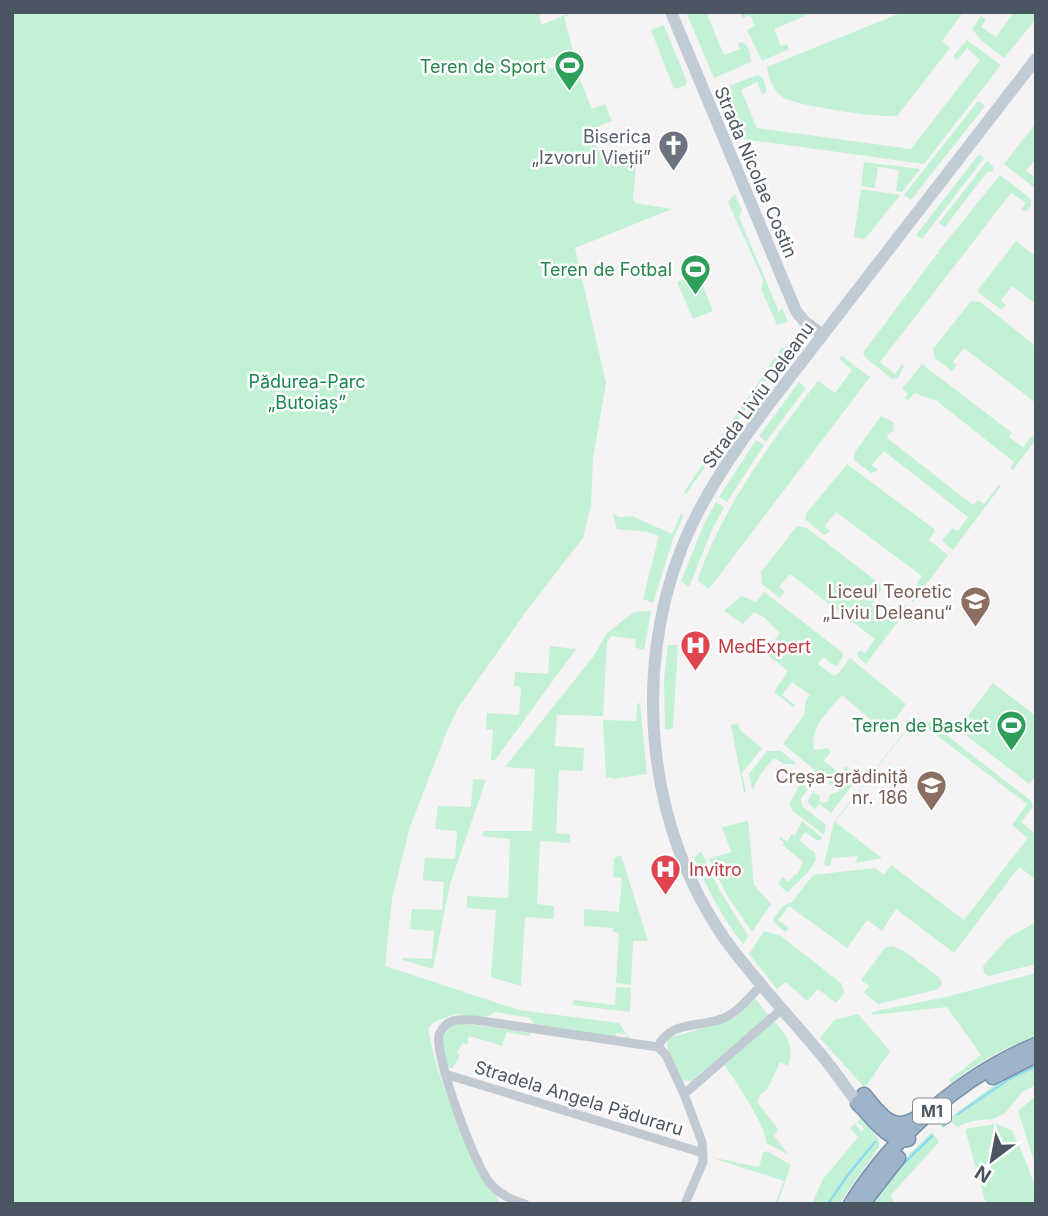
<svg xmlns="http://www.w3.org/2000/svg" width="1048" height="1216" viewBox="0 0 1048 1216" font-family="Inter,sans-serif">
  <rect width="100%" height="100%" fill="#f5f3f3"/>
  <path fill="#c3f1d5" d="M12,12H539L541,25L573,12L564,17L573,51L547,59L548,69L579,60L585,73L579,77L592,109L605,104L612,121L595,128L597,134L593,137L601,156L618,150L627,160L632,161L637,156L633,200L635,203L672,209L575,248L606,383L593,458L591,505L583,538L527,610L458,708L447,731L410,827L392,899L385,966L519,1010L619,1023L631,1040L626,1039L627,1034L616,1033L615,1038L535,1026L530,1018L495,1012L484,1018L455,1014L434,1022L428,1028C436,1078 460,1126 479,1173C484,1182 498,1195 500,1204H12Z
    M686,12H706L724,55L740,49L738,43L743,42L749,49L751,62L714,78Z
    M740,12H814L774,29L781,46L787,44L789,49L762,61L747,30L755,26L750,15L742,18Z
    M903,12H963L942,41L950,48L897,116C882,118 792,106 781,96C773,90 768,76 767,67Z
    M1014,12H1036V19L1004,58L981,40L972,29L981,16L986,20L981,27L996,37Z
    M664,25L687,82L685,86L674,89L651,30Z
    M967,40L1001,65L924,164L743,139L725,90L726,87L758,75L763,78L767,92L762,94L757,82L741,90L757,128L911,149L980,60L967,48L957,60L953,56Z
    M978,101L985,106L911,200L904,195Z
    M1036,123V158L1026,171L1036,178V189L1004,164Z
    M979,154L984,158L922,239L916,235Z
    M987,161L993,166V171L987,172L945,227L939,223Z
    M864,162L920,169L902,192L896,191L899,170L878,167L875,188L861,186Z
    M1000,175L1031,199V206L1026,211L1021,210L1026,203L1011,193L880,362L895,374L902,364L904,366L898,378L892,379L866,358L863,353L937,254H941L938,252Z
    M861,189L900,195L865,239L854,237Z
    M733,195H737L736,197L742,210L739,217L779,312L782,308L788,322L777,325L761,289L763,280L728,202Z
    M1016,241L1036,257V304L1012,286L1001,300L1006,305L1002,310L979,293L978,290Z
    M698,274L713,311L693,319L677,282Z
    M971,301L980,302L1036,346V403L964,348L953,362L957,365L952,371L935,358L933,349Z
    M782,347L791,354L785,363L779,362L686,494L684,492Z
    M842,356L870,377L709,589L699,582L698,578C724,505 771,442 818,381L835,393L852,370L839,359Z
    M922,364L1012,433L1009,437L1023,447L1032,436L1036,439L1013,470L1010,468L1014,462L937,401L914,393L908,401L905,398L908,394L902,389Z
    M799,382L806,388L766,442L759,436Z
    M881,416L893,422L894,431L888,434L887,438L973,505L978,500L984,504L999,485L1001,486L953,550L942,541L952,528L958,531L968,517L884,451L872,465L878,470L875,472L871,473L854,460L855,452Z
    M756,440L764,445L727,502L719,497Z
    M847,464L933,528L935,531L929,540L948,555L913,602L904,593L906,589L911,592L922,576L836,512L825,526L830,531L827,534L824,535L805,519L806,514Z
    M716,502L724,507L711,532L689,587L681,581L704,524Z
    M613,514L620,517L632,516L672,534L681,514L684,515L673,539L653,603L643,599L659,536L647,532L617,529Z
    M797,526L807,528L880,584L881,590L871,605L877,610L875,613L882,618L887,611L894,616L903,604L908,608L866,664L858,657L857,653L860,650L865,653L875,639L790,574L779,587L785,592L780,598L762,584L761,572Z
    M764,592L842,652L843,656L838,665L835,666L823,657L818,664L834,676L839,673L850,658L906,704L889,728L880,721L877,725L842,695C827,713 810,727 814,750L827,748L831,751L824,761L840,773L846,766L849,769L844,776L849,780L853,773L859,776L831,813L819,804L815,809L809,804L808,800L813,792L820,796L819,802H828L830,794L838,792V787L830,785L829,781L825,778L816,784L815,770L783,744L804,715L806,701L810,695L792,682L782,695L795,705L793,707L774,692L788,671L769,656L768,648L780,633L764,617L754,612L743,624L724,611L741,596L756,602Z
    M651,611L644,650L636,648L635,639L611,636L607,642L603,716L557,715L555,746L584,748L583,771L559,770L556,833L570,834V843L540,841L537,904L554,906V919L525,917L521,986L491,977L496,910L467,908V896L508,898L510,839L482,836L484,831H532L535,769L505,767L593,657L607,633L634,612Z
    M668,645H678L673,728L665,730L664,679Z
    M550,646L576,649L495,760H491L493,730L486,729L487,713L519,715L521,687L514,686L515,672L548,674Z
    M993,683L1036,716V775L1029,784L958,729Z
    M640,703L647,774L612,779V777L606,778L603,720L636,721L637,704Z
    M920,719L931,723L1031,801L1033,807L1021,822L1036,834V879L1019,867L954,953L896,909L882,931L867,920L847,948L789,906L778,920L789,928L785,932L775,923L773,919L783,906L792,902L813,875L875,868L884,875L891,865L964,920L1028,838L1012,825L1027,804L918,721L912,723L835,822L882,858L855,863L858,856L832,858L830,866L824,865L834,822L911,723Z
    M738,724L741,731L762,748L742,773L746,792L744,793L731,725Z
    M767,751H781L797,764H784L774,758L762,772L752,790L749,774Z
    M473,779L486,780L450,884L433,969L403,960V958L432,959L434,931L410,929L412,909L442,910L444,882L423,880L425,858L455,859L457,831L435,829L438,806L471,807Z
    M801,783L809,788L801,799L802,806L826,825L824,835L793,811L789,804Z
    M748,821L754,885L771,904L752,932L728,897L709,859L731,852L722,827Z
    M802,821L823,838L818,841L805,832L799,840L815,853L816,860L810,870L788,892L785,891L778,883L783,877L789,882L795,874L797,875L803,862L783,845L784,842L779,839L780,837L787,841L792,834L795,835Z
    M701,851L719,889L748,936L743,944C722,918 707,888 694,858Z
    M621,855L648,941H633L631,985L616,983L619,933L613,932V928L584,926V909L619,912L622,878L613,877L614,858Z
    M1036,922V964L989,976L984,973L983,966L1008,938Z
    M764,931L781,936L842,984L844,993L836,1003L818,989L807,1001L786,982L777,989L749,954Z
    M892,946L904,951L940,978L942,984L939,989L878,1004L864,993L869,986L861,980L885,948Z
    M1036,973V1037C1005,1047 977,1063 951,1083L949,1080L981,1055L947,1007L873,1015L871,1012L946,997Z
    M616,987L631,988L630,1012L572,1005L574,1000L615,1005Z
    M756,999L769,1016L691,1081L683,1080L668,1049L666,1039L733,1019Z
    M858,1014L890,1051L865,1088L820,1038L834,1020Z
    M772,1022H775C787,1035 795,1047 788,1066L780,1062L767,1090L760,1094L757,1102L778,1129L774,1136L789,1155L766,1143C768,1129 734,1078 724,1065Z
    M459,1023L531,1033V1034L529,1036L507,1032L502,1046L469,1036L467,1044L463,1043L457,1052L460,1055L452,1069L447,1066L442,1039L450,1027Z
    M1036,1062V1085L1022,1092L1005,1113L993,1119L972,1121L957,1127L948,1119L1004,1078Z
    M1036,1096V1167L1018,1111Z
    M861,1117L879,1139V1147L839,1204H812L823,1179L858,1137L850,1128L855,1124L861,1131L864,1130L863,1126L857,1123Z
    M995,1124L1012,1130C1022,1154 1036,1178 1036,1204H986L965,1129Z
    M932,1132L939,1142L891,1195L894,1204H870L896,1167Z
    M767,1151L791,1165L777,1204H775L784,1181L710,1157L759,1167L763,1153Z"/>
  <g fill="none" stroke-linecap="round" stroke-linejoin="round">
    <path stroke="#90daee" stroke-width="2.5" d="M958,1114L1009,1079L1036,1066
      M943,1126L947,1123
      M899,1168L932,1136
      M828,1204L847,1176L875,1142
      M872,1204L882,1190"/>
    <defs>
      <path id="trunk" d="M993,1077L1034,1056
        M864,1095C880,1115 894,1136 920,1116
        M858,1103C870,1114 889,1143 908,1139
        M851,1204C894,1135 961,1076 1036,1045
        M862,1204L898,1158"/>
    </defs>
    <use href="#trunk" stroke="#7690ad" stroke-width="17"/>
    <path stroke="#c1cad2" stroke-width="9" d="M658,1047C670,1020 700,1028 724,1018C739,1011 750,997 761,985
      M445,1074L703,1153
      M525,1204C510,1199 500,1195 489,1182C474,1163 435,1058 439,1035C446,1018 458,1019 475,1020L658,1047L666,1055L684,1094
      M685,1204L703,1162L702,1142L684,1094L782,1009"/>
    <path stroke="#c1cbd6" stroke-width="12" d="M671,12L796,311L804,321L823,335
      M858,1103C844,1086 833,1068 819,1052C787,1014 753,978 724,938C647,826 632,673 682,547C702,497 734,451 767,407L1036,59"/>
    <use href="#trunk" stroke="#9fb4c9" stroke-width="14"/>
  </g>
  <defs>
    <symbol id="stadium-pin" viewBox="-11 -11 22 30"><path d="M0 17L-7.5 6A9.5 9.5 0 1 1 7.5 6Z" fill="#2e9e5b" stroke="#fff"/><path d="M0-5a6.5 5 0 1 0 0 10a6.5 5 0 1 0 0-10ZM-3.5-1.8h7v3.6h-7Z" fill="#fff"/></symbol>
    <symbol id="church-pin" viewBox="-11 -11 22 30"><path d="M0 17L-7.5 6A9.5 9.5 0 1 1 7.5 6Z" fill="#6b7280" stroke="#fff"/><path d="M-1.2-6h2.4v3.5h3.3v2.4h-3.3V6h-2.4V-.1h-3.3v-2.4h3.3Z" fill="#fff"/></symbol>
    <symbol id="school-pin" viewBox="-11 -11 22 30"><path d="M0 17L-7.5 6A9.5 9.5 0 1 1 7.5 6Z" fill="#8d6e63" stroke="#fff"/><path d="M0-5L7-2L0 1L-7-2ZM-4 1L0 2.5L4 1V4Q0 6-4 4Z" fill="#fff"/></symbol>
    <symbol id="hospital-pin" viewBox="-11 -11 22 30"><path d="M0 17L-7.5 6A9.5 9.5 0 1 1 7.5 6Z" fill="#e0444e" stroke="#fff"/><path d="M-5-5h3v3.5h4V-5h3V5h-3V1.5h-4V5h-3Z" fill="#fff"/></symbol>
  </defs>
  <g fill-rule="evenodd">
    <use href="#stadium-pin" x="552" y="48" width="35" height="47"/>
    <use href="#church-pin" x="656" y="128" width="35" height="47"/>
    <use href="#stadium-pin" x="678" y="252" width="35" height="47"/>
    <use href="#school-pin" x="958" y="584" width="35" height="47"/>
    <use href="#hospital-pin" x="678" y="628" width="35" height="47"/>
    <use href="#stadium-pin" x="994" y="708" width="35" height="47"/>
    <use href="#school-pin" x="914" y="768" width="35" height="47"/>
    <use href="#hospital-pin" x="648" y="852" width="35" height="47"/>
  </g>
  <g text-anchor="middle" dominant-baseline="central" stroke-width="5" stroke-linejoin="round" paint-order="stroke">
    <rect fill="#fff" stroke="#808990" stroke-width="2" x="913" y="1098.5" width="38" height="25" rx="5"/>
    <g font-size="16" font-weight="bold" fill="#4a5661">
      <text x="932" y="1111">M1</text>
    </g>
    <g font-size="18" fill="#27864d" stroke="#fff" text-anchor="end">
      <text x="546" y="66">Teren de Sport</text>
      <text x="672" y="269">Teren de Fotbal</text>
      <text x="989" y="725">Teren de Basket</text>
    </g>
    <g font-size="18" fill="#5b616d" stroke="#fff" text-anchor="end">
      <text x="651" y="136">Biserica<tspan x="651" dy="21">„Izvorul Vieții”</tspan></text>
    </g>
    <g font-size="18" fill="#4a5661" stroke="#fff">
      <text transform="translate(756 172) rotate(67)">Strada Nicolae Costin</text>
      <text transform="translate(758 395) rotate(-54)">Strada Liviu Deleanu</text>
      <text transform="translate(579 1098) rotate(17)">Stradela Angela Păduraru</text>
    </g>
    <g font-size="18" fill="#17864f" stroke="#fff">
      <text x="307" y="381">Pădurea-Parc<tspan x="307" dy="21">„Butoiaș”</tspan></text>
    </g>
    <g font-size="18" fill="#785e54" stroke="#fff" text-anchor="end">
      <text x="952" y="591">Liceul Teoretic<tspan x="952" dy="21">„Liviu Deleanu“</tspan></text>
      <text x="908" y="776">Creșa-grădiniță<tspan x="908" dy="21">nr. 186</tspan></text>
    </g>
    <g font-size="18" fill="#be3a42" stroke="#fff" text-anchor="start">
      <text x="718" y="646">MedExpert</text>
      <text x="689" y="869">Invitro</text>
    </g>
  </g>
  <rect width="1048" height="1216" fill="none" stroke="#4a5661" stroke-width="28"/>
  <g transform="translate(992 1160) rotate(212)" stroke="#ffffff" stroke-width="5" paint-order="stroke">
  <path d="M0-5L12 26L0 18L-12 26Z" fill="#4a5661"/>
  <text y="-10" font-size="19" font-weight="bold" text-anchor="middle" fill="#4a5661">N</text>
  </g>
</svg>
